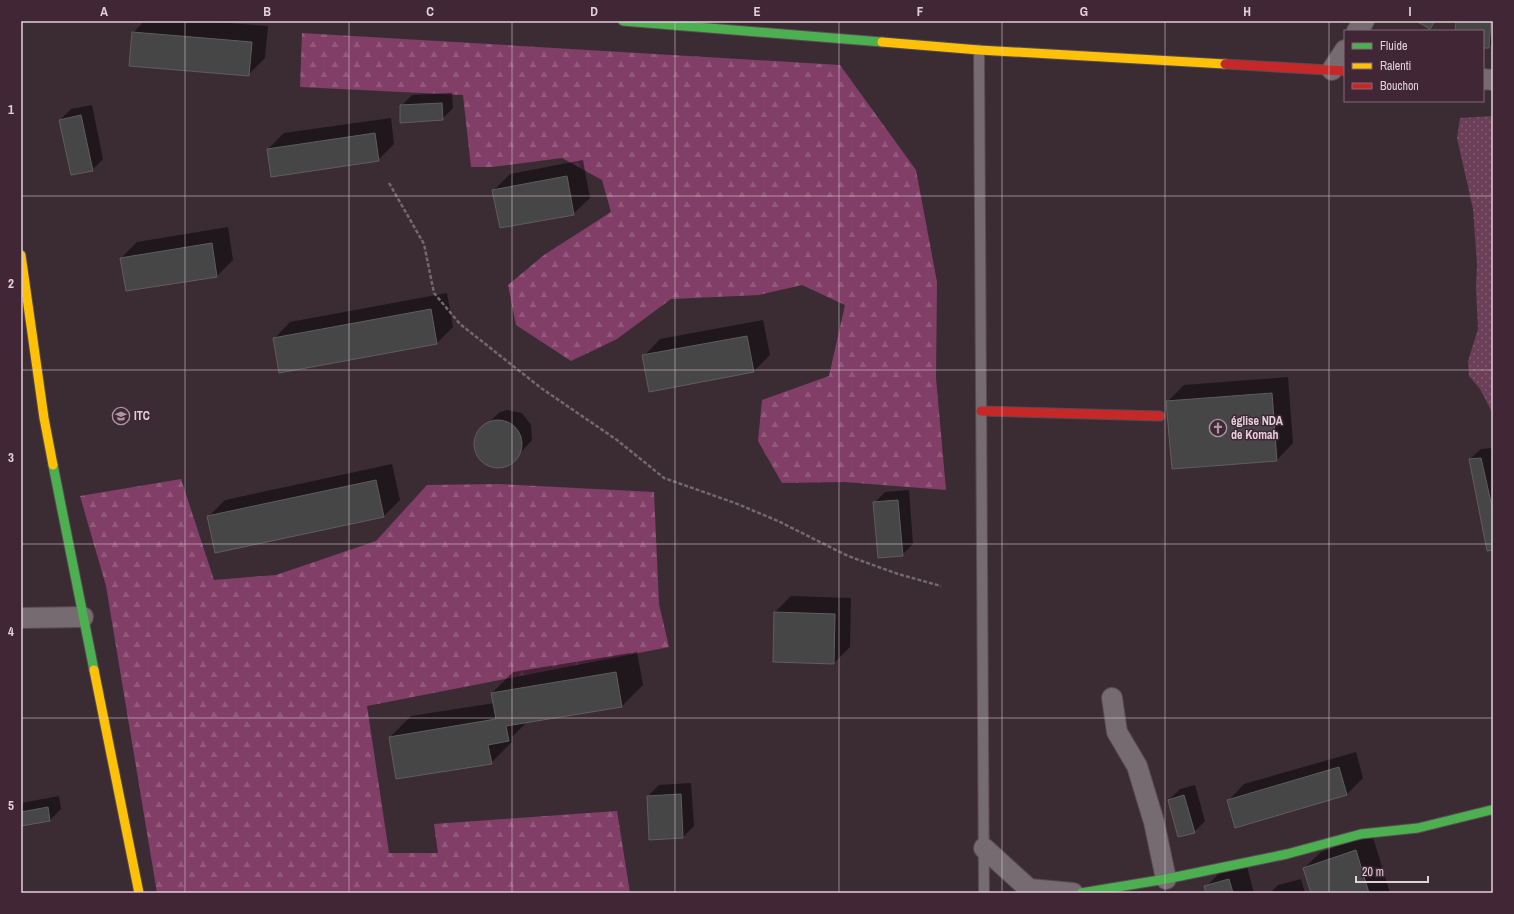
<svg xmlns="http://www.w3.org/2000/svg" width="1514" height="914" viewBox="0 0 1514 914" font-family="'Archivo Narrow',sans-serif">
  <defs>
    <pattern id="grass-dots" width="8" height="8" patternUnits="userSpaceOnUse"><rect width="8" height="8" fill="#6c3f58"/><path d="M2 2h.1M6 6h.1" fill="none" stroke="#815a6f" stroke-width="1.8" stroke-linecap="round"/></pattern>
    <pattern id="forest-firs" width="22" height="20" patternUnits="userSpaceOnUse"><rect width="22" height="20" fill="#813e66"/><path d="M5 1l3.5 6h-7zM16 11l3.5 6h-7z" fill="#93597b"/></pattern>
  </defs>
  <rect width="100%" height="100%" fill="#3b2c34"/>
  <path fill="url(#grass-dots)" d="M1493,116V414L1480,389L1469,376L1468,361L1478,329L1476,287L1477,264L1473,209L1457,138L1460,118Z"/>
  <path fill="url(#forest-firs)" d="M302,33L840,65L916,170L937,282L936,378L946,490L845,482L782,483L758,441L762,400L829,376L845,305L802,285L759,295L671,299L617,339L571,361L516,325L508,285L544,255L611,212L602,180L562,158L492,167H471L463,95L300,87Z
    M181,479L214,580L276,575L376,541L427,485L498,484L654,492L659,604L669,647L367,706L389,853H438L434,824L617,811L630,893H157L106,586L80,496Z"/>
  <path fill="#0007" d="M144,21H202L268,26L265,58L249,74L133,33Z
    M1457,21H1493V43L1489,47H1483V31H1456Z
    M452,93L453,108L442,119L401,106L412,95Z
    M92,105L103,159L92,170L60,120L71,109Z
    M391,118L394,144L378,160L268,149L284,133Z
    M583,160L590,198L573,214L494,190L510,174Z
    M228,227L233,260L217,276L127,290L121,258L137,242Z
    M447,293L453,327L437,343L274,339L290,322Z
    M763,320L770,355L753,372L644,356L660,339Z
    M1288,377L1293,443L1277,460L1167,402L1184,385Z
    M507,410L522,413L531,425L532,440L510,464L504,467L488,465L482,462L475,448L477,433L500,412Z
    M1492,448L1493,453V549L1470,459L1481,449Z
    M392,464L400,500L384,516L216,552L209,516L225,500Z
    M909,490L913,544L902,555L874,503L885,492Z
    M791,596L851,598L850,647L834,663L775,612Z
    M637,652L643,685L622,706L527,722L512,737V742L491,763L390,737L411,716L494,703L492,693L513,672Z
    M1356,752L1363,778L1347,794L1236,827L1228,801L1244,784Z
    M691,783L694,826L683,837L648,796L659,785Z
    M1195,785L1205,821L1194,832L1169,800L1180,789Z
    M59,796L61,809L50,820L21,825V803Z
    M1372,834L1390,893H1312L1304,868L1321,852Z
    M1246,863L1254,893H1203L1207,892L1206,887L1222,870Z
    M1301,879L1305,893H1270L1278,885Z"/>
  <path fill="#474646" stroke="#5e5e5d" d="M1416,21H1435L1430,29Z
    M1456,21H1491L1489,48H1483V31H1455Z
    M132,32L252,42L249,76L129,66Z
    M442,103L443,120L400,123V105Z
    M81,115L93,171L71,175L59,120Z
    M375,133L379,161L271,177L267,149Z
    M567,176L574,215L500,228L492,190Z
    M212,243L217,277L126,291L120,258Z
    M431,309L437,344L279,373L273,338Z
    M747,336L754,372L649,392L642,355Z
    M1272,393L1277,461L1172,469L1166,401Z
    M474 444a24 24 0 1 1 48 0a24 24 0 1 1-48 0Z
    M1481,458L1493,511V550L1487,551L1469,459Z
    M376,480L384,517L215,553L207,516Z
    M898,500L903,556L878,558L873,502Z
    M774,612L835,614L834,664L773,662Z
    M616,672L622,707L506,726L509,741L488,745L492,764L396,779L389,737L496,719L491,693Z
    M1339,767L1347,795L1235,828L1227,800Z
    M681,794L683,838L649,840L647,796Z
    M1184,795L1195,833L1178,837L1168,800Z
    M48,807L50,821L21,826V812Z
    M1356,850L1369,893H1311L1303,868Z
    M1229,879L1233,893H1206L1204,886Z"/>
  <g fill="none" stroke-linecap="round" stroke-linejoin="round">
    <defs>
      <path id="lane" d="M979,50L984,893"/>
      <path id="street" d="M1357,31L1364,21
        M1332,70L1345,50
        M1483,79L1493,80
        M21,618L83,617
        M1112,698L1117,732L1137,766L1154,822L1166,879
        M984,848L1029,889L1073,893"/>
      <path id="fast" d="M623,21L882,42
        M53,465L94,670
        M1081,893L1166,879L1287,854L1361,834L1418,828L1491,810"/>
      <path id="slow" d="M882,42L979,50L1225,64
        M21,255L44,418L53,465
        M94,670L139,893"/>
      <path id="jam" d="M1225,64L1345,71
        M981,411L1160,416"/>
    </defs>
    <use href="#lane" stroke="#584a52" stroke-width="12"/>
    <use href="#street" stroke="#584a52" stroke-width="22"/>
    <use href="#fast" stroke="#584a52" stroke-width="11"/>
    <use href="#slow" stroke="#584a52" stroke-width="11"/>
    <use href="#jam" stroke="#584a52" stroke-width="11"/>
    <path stroke="#72686d" stroke-width="2.5" stroke-dasharray="4 2" stroke-linecap="butt" d="M389,183L424,244L434,293L460,324L541,388L617,440L664,478L735,503L778,521L848,556L898,574L941,586"/>
    <use href="#lane" stroke="#766b71" stroke-width="10"/>
    <use href="#street" stroke="#766b71" stroke-width="20"/>
    <use href="#fast" stroke="#4caf50" stroke-width="9"/>
    <use href="#slow" stroke="#ffc107" stroke-width="9"/>
    <use href="#jam" stroke="#c62828" stroke-width="9"/>
  </g>
  <path fill="none" stroke="#e2d0d9" stroke-width="1" stroke-opacity="0.55" d="M185,21V893M349,21V893M512,21V893M675,21V893M839,21V893M1002,21V893M1165,21V893M1329,21V893M21,196H1493M21,370H1493M21,544H1493M21,718H1493"/>
  <defs>
    <symbol id="school-ring" viewBox="-11 -11 22 22"><circle r="9.5" fill="#412635" stroke="#a8979f" stroke-width="1.5"/><path d="M0-5L7-2L0 1L-7-2ZM-4 1L0 2.5L4 1V4Q0 6-4 4Z" fill="#a8979f"/></symbol>
    <symbol id="church-ring" viewBox="-11 -11 22 22"><circle r="9.5" fill="#412635" stroke="#a8979f" stroke-width="1.5"/><path d="M-1.2-6h2.4v3.5h3.3v2.4h-3.3V6h-2.4V-.1h-3.3v-2.4h3.3Z" fill="#a8979f"/></symbol>
  </defs>
  <g fill-rule="evenodd">
    <use href="#school-ring" x="111" y="406" width="20" height="20"/>
    <use href="#church-ring" x="1208" y="418" width="20" height="20"/>
  </g>
  <g text-anchor="middle" dominant-baseline="central" stroke-width="3" stroke-linejoin="round" paint-order="stroke">
    <g font-size="12" font-weight="bold" fill="#e2d0d9" stroke="#412635" text-anchor="start">
      <text x="134" y="416">ITC</text>
      <text x="1231" y="421">église NDA<tspan x="1231" dy="14">de Komah</tspan></text>
    </g>
  </g>
  <rect width="1514" height="914" fill="none" stroke="#412635" stroke-width="44"/>
  <rect x="1344" y="30" width="140" height="72" fill="#412635" stroke="#816a77"/>
  <rect x="1352" y="43" width="20" height="6" fill="#4caf50" stroke="#816a77"/>
  <text x="1380" y="50" font-size="12" fill="#e2d0d9">Fluide</text>
  <rect x="1352" y="63" width="20" height="6" fill="#ffc107" stroke="#816a77"/>
  <text x="1380" y="70" font-size="12" fill="#e2d0d9">Ralenti</text>
  <rect x="1352" y="83" width="20" height="6" fill="#c62828" stroke="#816a77"/>
  <text x="1380" y="90" font-size="12" fill="#e2d0d9">Bouchon</text>
  <path d="M1356 876v6h72v-6" fill="none" stroke="#e2d0d9" stroke-width="2"/>
  <text x="1362" y="876" font-size="12" fill="#e2d0d9" stroke="#412635" stroke-width="3" paint-order="stroke">20 m</text>
  <rect x="22" y="22" width="1470" height="870" fill="none" stroke="#e2d0d9" stroke-width="1.5"/>
  <g font-size="13" text-anchor="middle" font-weight="bold" fill="#e2d0d9">
    <text x="104" y="16">A</text>
    <text x="267" y="16">B</text>
    <text x="430" y="16">C</text>
    <text x="594" y="16">D</text>
    <text x="757" y="16">E</text>
    <text x="920" y="16">F</text>
    <text x="1084" y="16">G</text>
    <text x="1247" y="16">H</text>
    <text x="1410" y="16">I</text>
    <text x="11" y="114">1</text>
    <text x="11" y="288">2</text>
    <text x="11" y="462">3</text>
    <text x="11" y="636">4</text>
    <text x="11" y="810">5</text>
  </g>
</svg>
